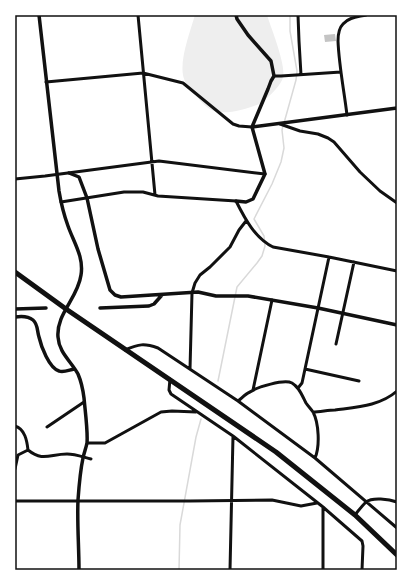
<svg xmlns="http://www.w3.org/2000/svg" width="412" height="585" viewBox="0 0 412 585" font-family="'Source Sans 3',sans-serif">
  <rect width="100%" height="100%" fill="#fff"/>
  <path fill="#eee" d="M195,15H267C271,28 286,64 283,77C282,85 266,100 259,104C247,109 227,115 214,111C206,108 199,100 194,93C189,88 184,82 183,75C180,58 190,32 195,15Z"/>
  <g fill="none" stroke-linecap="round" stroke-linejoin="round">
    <path stroke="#d9d9d9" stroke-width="1.5" d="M284,123L296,80L297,71L290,31V15
      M218,381L237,287L257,263L262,256L265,246L264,236L254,219L272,184L281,162L284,148L282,130L283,126
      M179,570L180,525L196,437L201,419"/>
  </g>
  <path fill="#c4c4c4" d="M335,34L336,41L325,42L324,35Z"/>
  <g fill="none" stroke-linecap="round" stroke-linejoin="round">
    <path stroke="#111" stroke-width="3" d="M138,15L155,195
      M298,15L299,41L301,75
      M274,76H281L341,72
      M46,82L143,73L183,83L233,124L239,126L252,127
      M347,115C344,90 339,66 338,41C338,35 339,28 343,24C349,17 358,17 366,15
      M280,124L300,131L318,134L328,138L334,142L360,172L380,191L397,203
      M15,179L45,176L159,161L265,174
      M61,202L124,192H143L158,196L236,201C245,219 255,238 273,247L329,257L397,271
      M336,344L354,262
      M125,350C139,344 144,343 158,348L238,401L315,458L397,528
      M190,369L192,293L195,283L200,275L210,267L230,247L239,230L246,221
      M305,369L359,381
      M170,379L169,390L171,394L233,436L323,507L362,541L363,546L362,570
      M298,388L302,383L329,257
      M253,390L272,300
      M238,401C242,398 245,394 250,392C257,387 284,379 292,383C299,387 302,395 306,403C308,406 311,409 313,412C319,423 320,447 315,458
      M313,412C320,412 328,410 335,410C357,407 380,406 397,391
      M15,426C25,429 27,441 28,450C43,462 50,454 67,454C75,454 83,457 91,459
      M47,427L84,402
      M87,443H105L161,412L172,411L196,412
      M15,469L18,455L28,450
      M15,501H190L272,500L301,506L317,503
      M355,515C358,511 362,506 366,502C372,497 389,499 397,502
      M230,570L233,436
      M323,570V507"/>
    <path stroke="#111" stroke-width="3.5" d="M39,15L59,191C61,203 64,215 68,226C74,243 84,257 81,275C78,298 56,314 58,337C59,353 71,361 78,374C81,381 83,390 84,398C85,410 88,431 87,443C86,448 84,453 83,458C80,472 79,486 78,500C77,523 79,547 79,570
      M236,15L237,19L248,35L271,61L274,76L271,81L268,89L252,127L265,174L253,199L246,202L236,201
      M252,127L397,108
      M69,173L79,177L87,198L98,249L110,290L115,295L121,297L198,292L216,296H248L318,308L397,325
      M100,308L149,306L154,304L162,295
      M15,309L46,308
      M15,317C21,316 28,316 33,320C38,324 37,331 39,337C41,346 49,368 59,371C63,373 69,370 74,369"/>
    <path stroke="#111" stroke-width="5" d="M15,272L66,309L276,452L355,515L397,555"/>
  </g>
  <rect width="412" height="585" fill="none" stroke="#ffffff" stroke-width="32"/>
  <rect x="16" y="16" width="380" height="553" fill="none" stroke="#111" stroke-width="1.5"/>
</svg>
